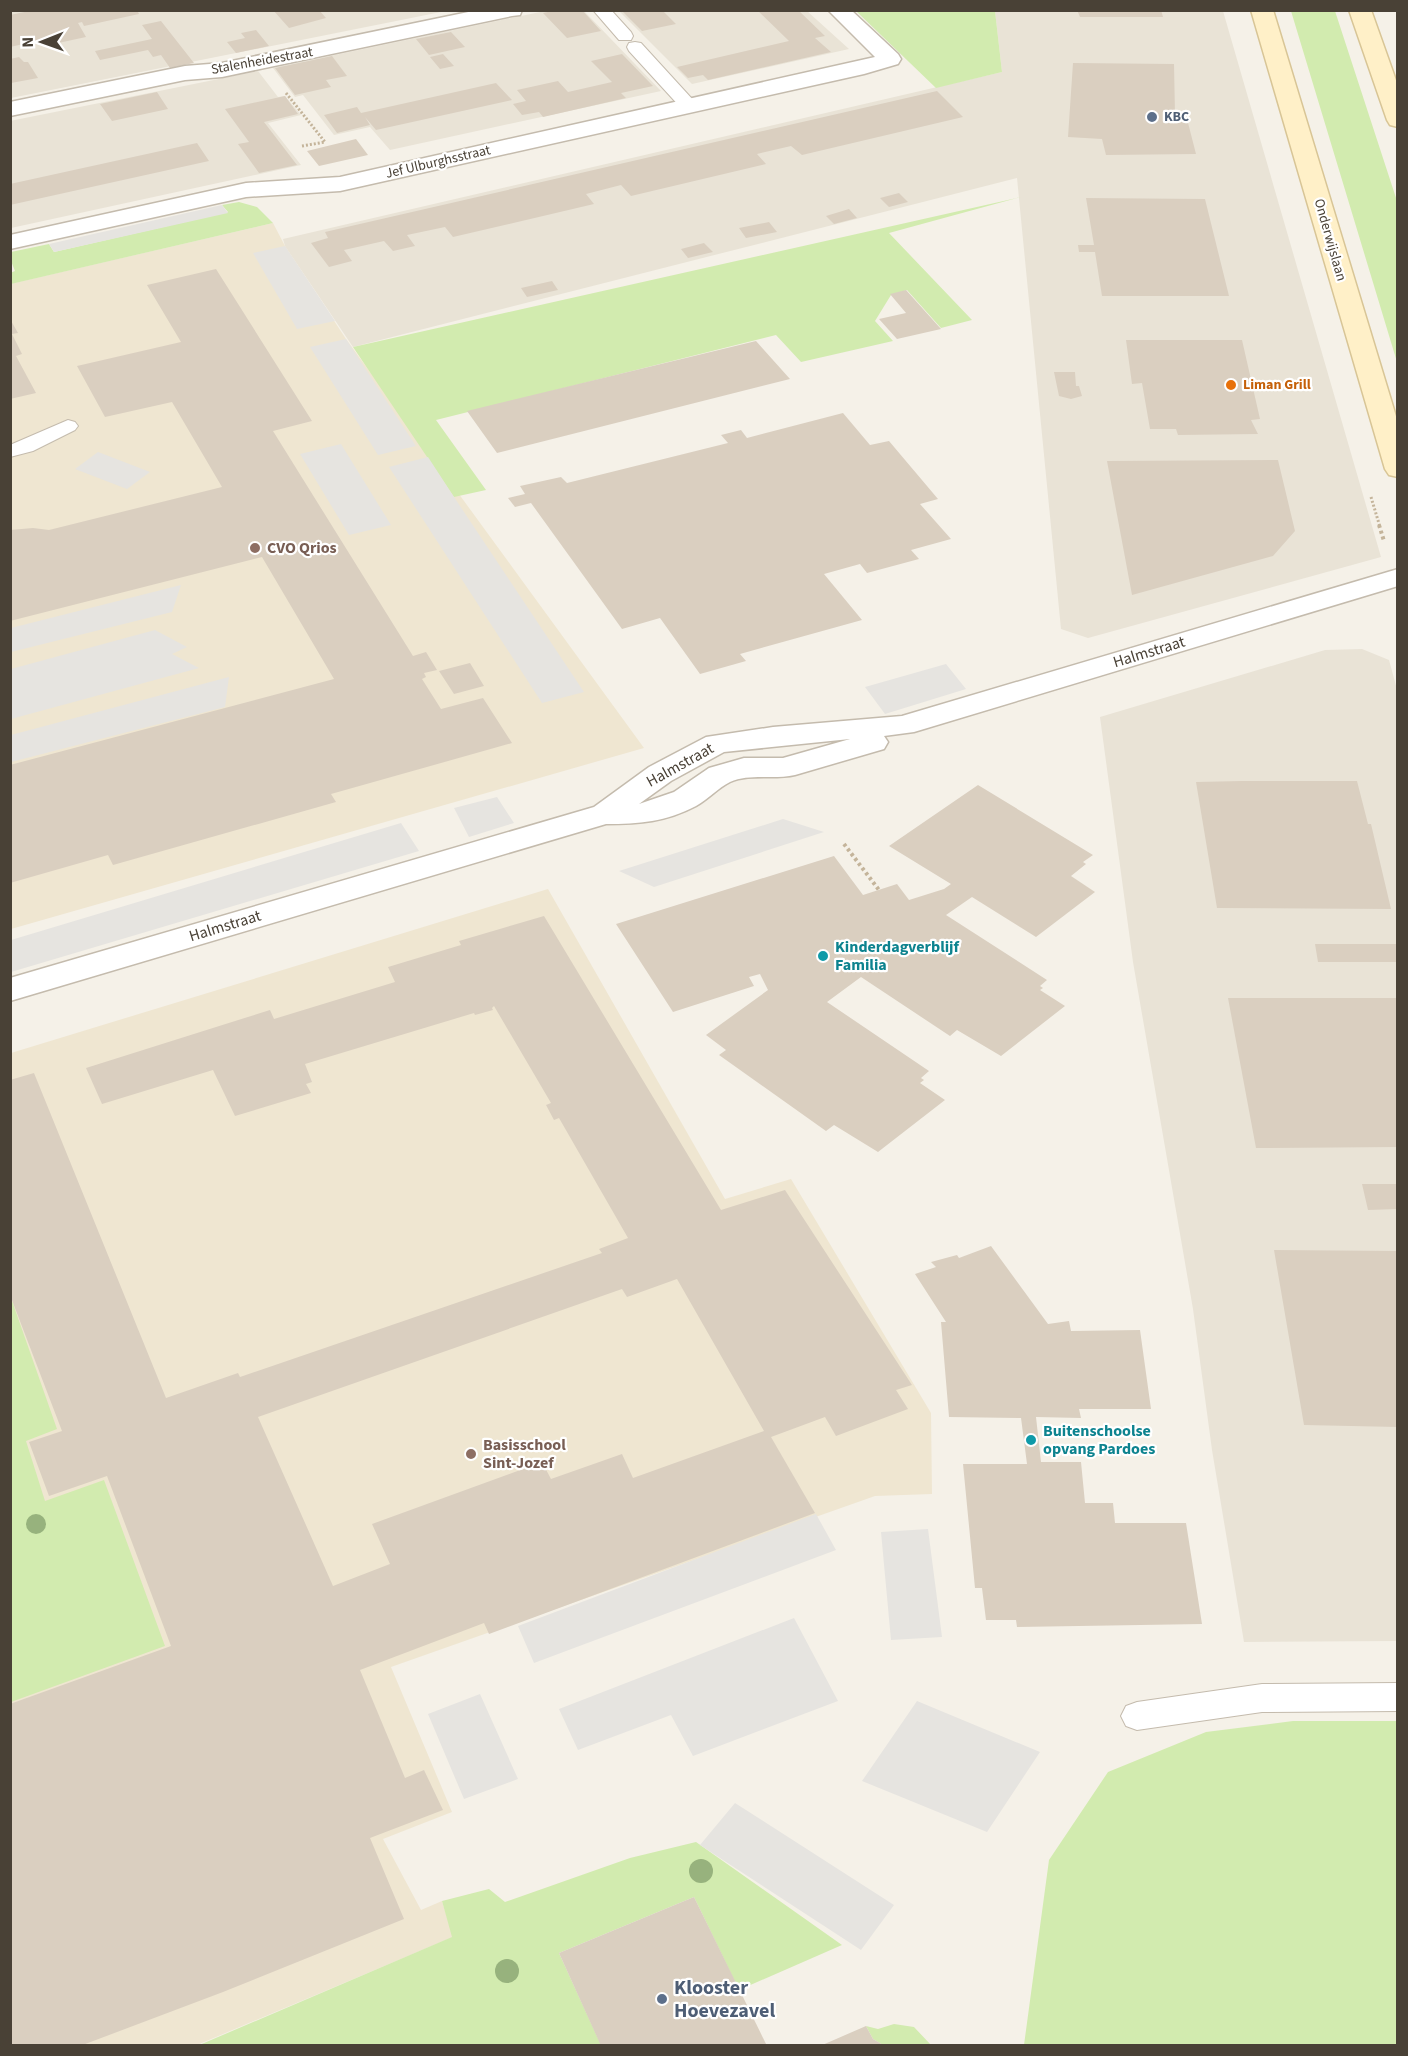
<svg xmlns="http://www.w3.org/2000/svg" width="1408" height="2056" viewBox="0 0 1408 2056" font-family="'Source Sans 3',sans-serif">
  <rect width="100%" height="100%" fill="#f5f1e8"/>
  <path fill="#e9e3d6" d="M11,11H446L11,98Z
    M545,11H584L661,91L390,150L370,127L334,135L303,95L295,97L273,68Z
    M619,11H807L849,49L692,84Z
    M995,11H1223L1381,557L1088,638L1061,629L1017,178L353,347L285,246L283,239L1002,72Z
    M258,71L278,97L285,96L301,115L268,123L301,165L11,228L10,121Z
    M1362,649L1389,660L1398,693L1397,1641L1244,1642L1212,1450L1193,1309L1133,962L1100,717L1325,650Z"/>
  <path fill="#efe6d1" d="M273,223L285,246L346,339L644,748L11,929L10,284Z
    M548,889L725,1199L791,1179L931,1413L932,1494L875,1496L391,1667L452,1812L383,1839L421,1910L442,1901L453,1937L197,2045L11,2046V1053Z"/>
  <path fill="#d2ebaf" d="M856,11H995L1002,72L936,88Z
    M1291,11H1335L1397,201V362Z
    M1021,197L889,233L972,320L941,328L907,290L891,295L875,321L893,341L801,362L776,335L436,420L486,490L454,497L353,347Z
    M239,202L257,207L273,223L11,284L10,273L15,271L11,261V252L49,244L54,252L228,212L222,205Z
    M11,1298L57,1429L26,1441L45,1501L104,1480L165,1646L11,1702Z
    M1293,1721H1397V2045H1024L1049,1860L1108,1772L1206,1732Z
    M696,1842L842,1945L739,1990L694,1897L559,1953L601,2045L197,2046L452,1937L442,1901L489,1889L505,1902L630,1858Z
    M894,2024L914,2027L931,2045H883L873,2039L866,2026L878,2029Z"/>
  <path fill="#e6e4e0" d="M222,205L228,213L54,252L49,244Z
    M285,246L335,321L297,329L253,253Z
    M346,339L416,446L378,455L310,347Z
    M341,444L391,525L349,535L300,454Z
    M98,452L150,472L127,489L75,469Z
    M428,457L454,497L584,692L542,703L389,467Z
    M181,585L172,612L11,652V628Z
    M155,630L187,647L172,654L199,668L11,719V669Z
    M946,664L966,689L885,714L865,687Z
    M229,677L225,707L11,762V735Z
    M497,797L514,823L469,837L454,808Z
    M783,819L824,832L654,887L619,871Z
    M401,823L419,851L11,972V940Z
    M816,1514L836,1550L534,1663L518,1626Z
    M928,1529L942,1637L891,1640L881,1532Z
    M794,1618L838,1701L693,1756L671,1715L578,1750L559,1709Z
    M480,1694L518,1779L464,1799L428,1714Z
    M917,1701L1040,1752L987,1832L862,1781Z
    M735,1803L894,1905L861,1950L700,1845Z"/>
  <path fill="#dacfc0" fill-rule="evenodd" d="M34,10H137L139,14L84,26L82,22L78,23L86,37L49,45L46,39L10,47V15Z
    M273,10H319L326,18L289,28Z
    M557,10H582L601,31L567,38L543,13Z
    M621,10H662L676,24L642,31Z
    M757,10H798L825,36L815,38L831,52L708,80L703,75L688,78L677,67L789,41Z
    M1077,10H1161L1163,17H1080Z
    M161,21L194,63L170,68L161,55L153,57L148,50L100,60L95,51L152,39L142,25Z
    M256,30L269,46L236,53L227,42L245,38L241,33Z
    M451,32L465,47L429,55L416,39Z
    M443,54L454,66L440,69L430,57Z
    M622,54L653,86L621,93L626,98L543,117L539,112L522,115L513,104L526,101L517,90L558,81L568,92L612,82L591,61Z
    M332,56L347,76L326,80L331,87L295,95L275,68Z
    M19,57L24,62H28L38,78L11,83L10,59Z
    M1073,63L1174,64L1175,115H1186L1196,154L1106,155L1102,139L1068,137Z
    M496,83L512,100L376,130L365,117L370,125L337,133L324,115L357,107L361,113Z
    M937,91L963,117L802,155L791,146L757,154L766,164L631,196L621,185L586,194L594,204L453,237L445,227L407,235L415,246L393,251L384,241L344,250L352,261L329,267L311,243L328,238L325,232Z
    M157,92L168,109L112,121L100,104Z
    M285,96L298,114L264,122L297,165L259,173L238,144L249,142L225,109Z
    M356,139L368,155L319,166L307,151Z
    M197,143L209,161L10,205V184Z
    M899,193L908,202L889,207L880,198Z
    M1086,198L1205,199L1229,296H1102L1095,252H1079L1078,245H1094Z
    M849,209L857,218L834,224L826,216Z
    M769,222L777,232L746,238L739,228Z
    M704,243L713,252L688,258L681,249Z
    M216,269L312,421L273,431L413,656L426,652L437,670L424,673L426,677L422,679L441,709L483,698L512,743L331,794L336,802L113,865L108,855L10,883V765L334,679L262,557L10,621V530L33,528L49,530L222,487L172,402L105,417L77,366L181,342L147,285Z
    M552,281L558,290L527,297L521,288Z
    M906,290L941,329L897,339L879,319L906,313L890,294Z
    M10,319L18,333L12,334L22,354L16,356L36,393L10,399Z
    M1126,340H1242L1260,419L1251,420L1258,434L1178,435L1176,429H1150L1142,383L1132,384Z
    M756,341L790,379L497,453L467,411Z
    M1054,372H1075L1076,386H1079L1082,396L1071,399L1059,396Z
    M843,413L870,445L889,441L938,499L920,504L951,539L911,550L919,559L867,573L860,564L824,574L862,620L740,654L746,661L700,674L660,618L622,629L531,503L515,507L508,498L525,494L520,486L561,477L567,483L728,443L721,435L741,430L747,438Z
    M1107,461L1278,460L1295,531L1273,556L1132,595Z
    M470,663L484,686L454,694L439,671Z
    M1242,781H1357L1368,824H1371L1391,909L1217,908L1196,782Z
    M978,785L1093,855L1083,862L1086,864L1071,876L1095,892L1036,937L972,897L946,915L1047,980L1040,986L1043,988L1040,990L1065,1006L1001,1056L957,1030L950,1036L861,977L827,1002L929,1071L921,1078L924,1080L920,1083L945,1100L878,1152L834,1125L826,1131L719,1055L726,1050L706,1035L768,990L760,974L749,977L754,986L673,1012L616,924L834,856L863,895L897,884L909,900L944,889L951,884L889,846Z
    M544,916L721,1210L785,1190L912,1385L896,1390L908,1409L836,1436L825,1417L771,1437L815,1513L489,1634L484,1623L360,1670L405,1778L424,1770L443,1810L370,1838L404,1919L223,1992L80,2046H10V1704L171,1646L107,1476L49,1496L29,1442L62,1431L10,1295V1080L34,1073L166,1398L238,1373L240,1377L602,1253L599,1249L628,1238L559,1118L554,1120L546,1105L551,1103L494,1006L492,1008L493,1010L475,1015L474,1013L305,1064L312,1082L306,1084L311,1093L235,1116L213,1070L102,1104L86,1068L270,1010L274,1019L395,982L388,967L461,945L459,941ZM677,1279L764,1431L633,1478L622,1454L551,1479L542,1462L372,1524L390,1564L333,1586L258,1417L622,1289L627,1297Z
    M1315,944H1398V962H1318Z
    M1228,998H1398V1147L1256,1148Z
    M1362,1184H1398V1209L1368,1210Z
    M991,1246L1048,1324L1069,1321L1071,1331L1140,1330L1151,1409H1079L1081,1418L1036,1417L1041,1462H1081L1085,1503H1113L1115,1523H1186L1202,1624L1017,1627L1016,1620H986L982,1588H975L963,1464H1027L1021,1418L949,1417L941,1322H946L915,1274L936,1267L931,1262L957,1255L959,1258Z
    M1274,1250L1398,1251V1427L1304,1425Z
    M694,1897L767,2046H601L559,1953Z
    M866,2026L873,2039L885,2046H820Z"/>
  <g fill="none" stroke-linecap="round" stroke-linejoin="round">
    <defs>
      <path id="service" d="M593,10H611L631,32L633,36L631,40H619Z
        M635,42L641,43L694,101L697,105L694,109H682L629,51L627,47L629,43Z
        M68,420L75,422L78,426L75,430L33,451L10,457V445Z
        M1398,1683V1711L1262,1712L1137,1730L1126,1726L1121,1716L1126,1706L1137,1702L1262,1684Z"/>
      <path id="minor" d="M478,10H522L520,15L512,16L222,77L185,80L10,116V102L185,66L222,63Z
        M828,10H851L898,54L901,59L898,64L864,74L340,191L246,197L10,249V235L246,183L340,177L875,57Z
        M1398,569V586L914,732L884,736L888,742L884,749L795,775C774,780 750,773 730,782C718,788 708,799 696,806C666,822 639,824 606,824L10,1001V978L594,807L649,767L706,737L773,727L902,716ZM850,739L783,758H744L709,768L674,792L639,804L671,781L724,752Z"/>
      <path id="secondary" d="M1251,10H1273L1398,423V477L1389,475L1385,469Z
        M1349,10H1371L1398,86V127L1390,125L1387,120Z"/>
    </defs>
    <use href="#service" stroke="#c4bbad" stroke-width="2"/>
    <use href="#minor" stroke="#c4bbad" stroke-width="3"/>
    <use href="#secondary" stroke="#d8c596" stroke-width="3"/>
    <path stroke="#c4b49a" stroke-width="3" stroke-dasharray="2 2" stroke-linecap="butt" d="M286,93L325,142L302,146
      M1371,497L1380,527"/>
    <path stroke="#c4b49a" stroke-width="4" stroke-dasharray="3 3" stroke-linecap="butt" d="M1379,525L1384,541
      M844,844L879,890"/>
    <use href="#service" fill="#fff" fill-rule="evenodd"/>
    <use href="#minor" fill="#fff" fill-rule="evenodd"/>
    <use href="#secondary" fill="#fff0c8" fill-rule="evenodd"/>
  </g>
  <g fill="#97b27d">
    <circle cx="36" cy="1524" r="10"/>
    <circle cx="701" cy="1871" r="12"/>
    <circle cx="507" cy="1971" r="12"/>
  </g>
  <g fill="#5c6f8a" stroke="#fff" stroke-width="2">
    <circle cx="1152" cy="117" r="6"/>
    <circle cx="662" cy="1999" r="6"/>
  </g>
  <circle fill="#e8710a" stroke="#fff" stroke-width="2" cx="1231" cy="385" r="6"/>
  <g fill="#8d6e63" stroke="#fff" stroke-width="2">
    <circle cx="255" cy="548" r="6"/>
    <circle cx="471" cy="1454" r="6"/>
  </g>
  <g fill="#0f9aa8" stroke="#fff" stroke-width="2">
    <circle cx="823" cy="956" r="6"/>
    <circle cx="1031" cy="1440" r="6"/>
  </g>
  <g text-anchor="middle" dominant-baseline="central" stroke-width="4.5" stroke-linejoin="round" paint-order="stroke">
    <g font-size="14" fill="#494136" stroke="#fff">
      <text transform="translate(262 61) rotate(-10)">Stalenheidestraat</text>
      <text transform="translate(438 162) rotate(-13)">Jef Ulburghsstraat</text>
      <text transform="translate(1330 240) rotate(74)">Onderwijslaan</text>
    </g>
    <g font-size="14" font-weight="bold" fill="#4e5e75" stroke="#fff" text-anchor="start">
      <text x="1164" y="117">KBC</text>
    </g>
    <g font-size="14" font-weight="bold" fill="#c56008" stroke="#fff" text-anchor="start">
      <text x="1243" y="385">Liman Grill</text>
    </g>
    <g font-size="16" font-weight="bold" fill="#785e54" stroke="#fff" text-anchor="start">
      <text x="267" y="548">CVO Qrios</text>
      <text x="483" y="1445">Basisschool<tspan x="483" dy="18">Sint-Jozef</tspan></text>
    </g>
    <g font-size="16" fill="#494136" stroke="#fff">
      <text transform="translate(1149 652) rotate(-17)">Halmstraat</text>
      <text transform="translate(680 765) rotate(-29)">Halmstraat</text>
      <text transform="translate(225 926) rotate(-17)">Halmstraat</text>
    </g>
    <g font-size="16" font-weight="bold" fill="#0d838f" stroke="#fff" text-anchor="start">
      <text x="835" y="947">Kinderdagverblijf<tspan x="835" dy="18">Familia</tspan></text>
      <text x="1043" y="1431">Buitenschoolse<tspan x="1043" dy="18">opvang Pardoes</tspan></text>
    </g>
    <g font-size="20" font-weight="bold" fill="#4e5e75" stroke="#fff" text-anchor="start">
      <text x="674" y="1988">Klooster<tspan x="674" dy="23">Hoevezavel</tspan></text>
    </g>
  </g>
  <rect width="1408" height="2056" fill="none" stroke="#494136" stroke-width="24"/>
  <g transform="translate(42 42) rotate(269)" stroke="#ffffff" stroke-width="4.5" paint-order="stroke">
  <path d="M0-4.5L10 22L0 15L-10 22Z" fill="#494136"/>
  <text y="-9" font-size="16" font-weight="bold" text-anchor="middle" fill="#494136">N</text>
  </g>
</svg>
